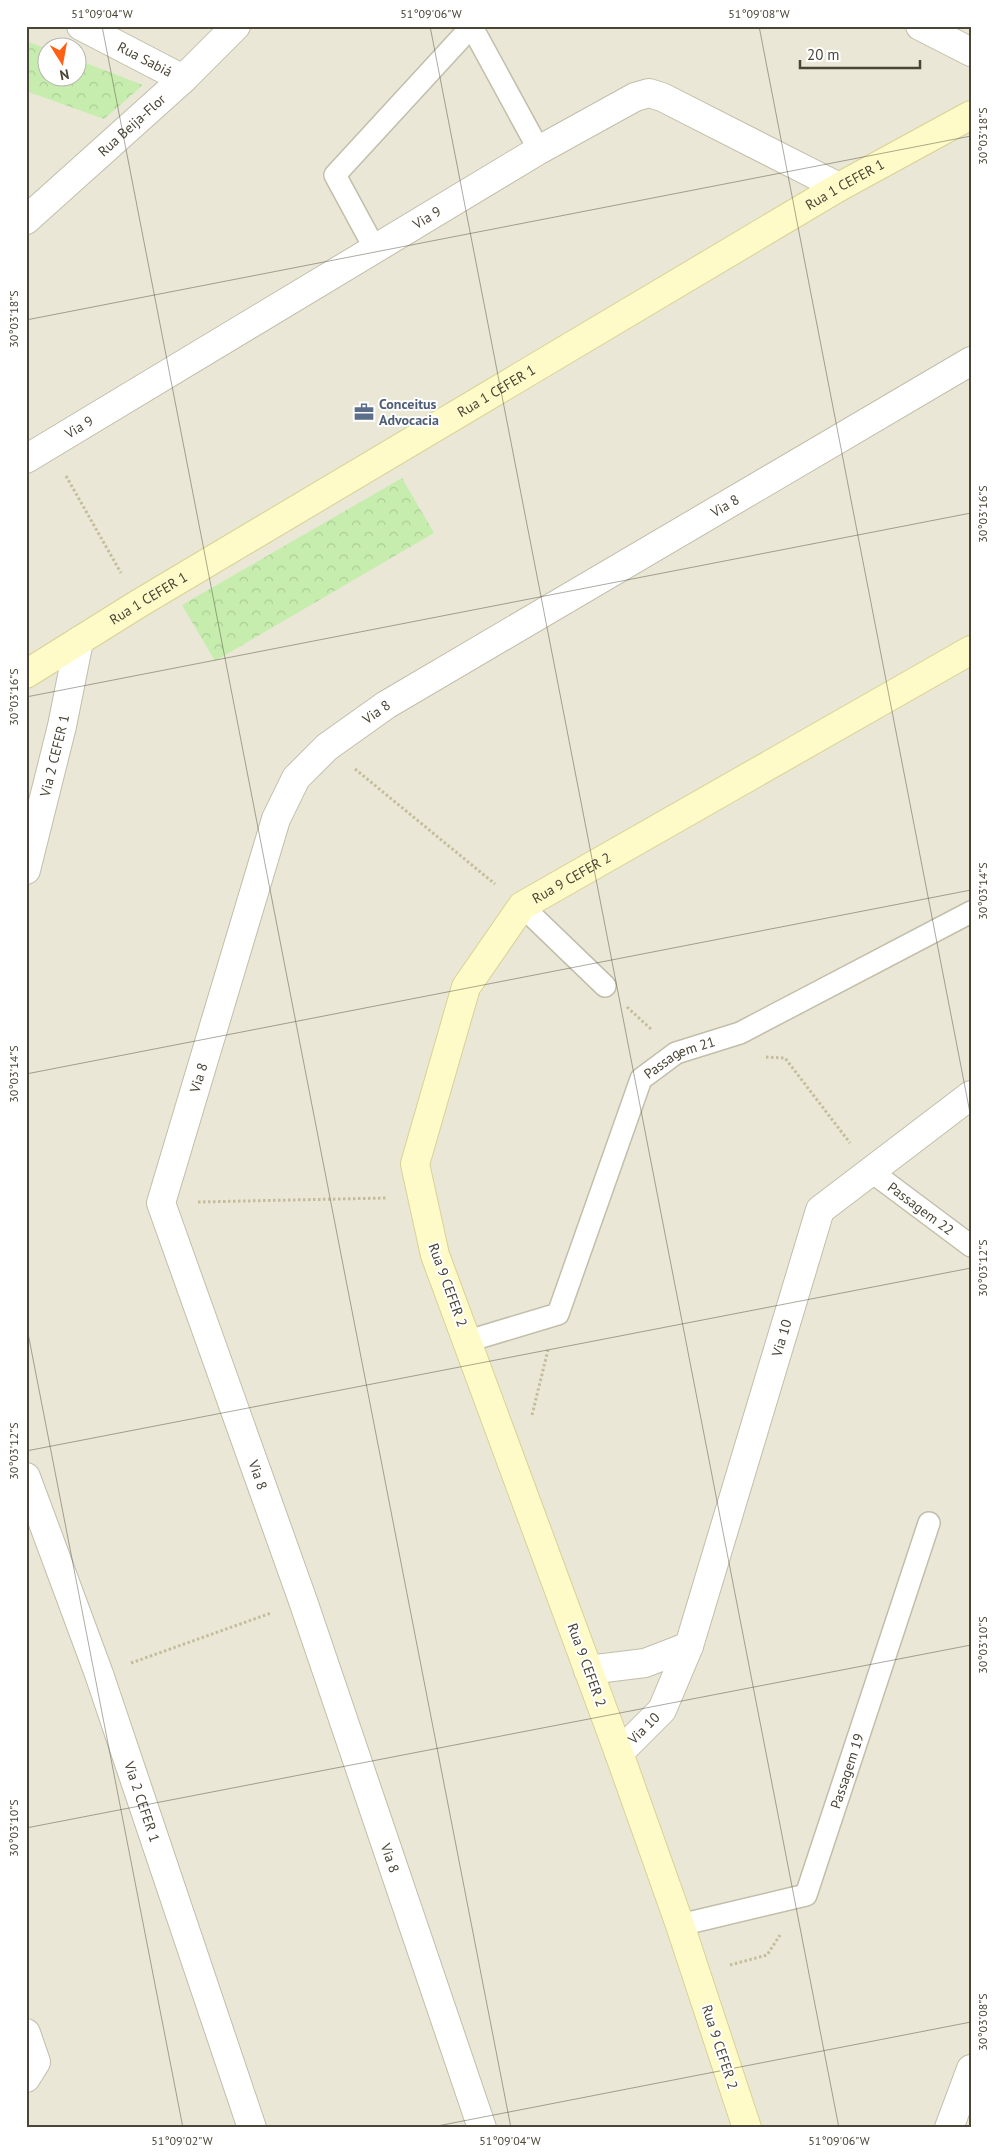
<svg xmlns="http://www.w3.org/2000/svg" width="997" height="2154" viewBox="0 0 997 2154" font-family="'PT Sans',sans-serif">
  <defs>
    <pattern id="park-crowns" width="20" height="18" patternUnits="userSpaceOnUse" patternTransform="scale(1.25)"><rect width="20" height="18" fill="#c6edae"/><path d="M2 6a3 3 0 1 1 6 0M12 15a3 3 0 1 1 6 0" fill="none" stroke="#accd96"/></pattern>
  </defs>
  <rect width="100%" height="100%" fill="#f5f4e8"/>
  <path fill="#eae7d6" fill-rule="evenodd" d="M26,26H971V2128H26ZM48,48H78V78H48Z"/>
  <path fill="url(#park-crowns)" d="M26,41L47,49L48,78H78V60L143,85L104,119L26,91Z
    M402,478L434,533L215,661L182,605Z"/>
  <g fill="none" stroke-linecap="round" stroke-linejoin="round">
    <defs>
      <g id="lane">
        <path d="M472,27L539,150"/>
        <path d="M375,249L335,175L472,26"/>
        <path d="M522,906L605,986"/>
        <path id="s1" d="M872,1172L971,1246"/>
        <path id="s2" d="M468,1341L558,1314L641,1079L676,1053L740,1033L971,912"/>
        <path id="s3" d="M680,1925L806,1895L929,1523"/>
      </g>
      <g id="street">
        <path id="s4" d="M81,26L183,79"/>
        <path d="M920,26L971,52"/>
        <path id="s5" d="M26,220L183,79L236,26"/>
        <path id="s6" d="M26,459L539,150L635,97L649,93L662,97L839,187"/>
        <path id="s7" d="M26,870L62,726L79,641"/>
        <path id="s8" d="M26,1477L99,1674L252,2128"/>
        <path d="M588,1670L645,1663L689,1646"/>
        <path id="s9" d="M619,1753L662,1710L689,1646L820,1210L971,1095"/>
        <path d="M26,2033L36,2062L26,2078"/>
        <path id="s10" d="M482,2128L303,1601L161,1203L276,819L296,778L327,747L386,705L971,361"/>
        <path d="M949,2128L971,2069"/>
      </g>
      <g id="secondary">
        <path id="s11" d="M26,674L138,604L839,187L971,115"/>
        <path id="s12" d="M747,2128L680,1925L619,1753L435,1255L415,1164L466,987L522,906L971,650"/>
      </g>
    </defs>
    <use href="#lane" stroke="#c2beaa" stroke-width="24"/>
    <use href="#street" stroke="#c2beaa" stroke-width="30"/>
    <use href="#secondary" stroke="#d9d295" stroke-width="30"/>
    <path stroke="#c5bd9a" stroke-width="3" stroke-dasharray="2.5 2.5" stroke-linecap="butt" d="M66,476L121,573
      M355,769L495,884
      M627,1007L652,1030
      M766,1057L785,1058L850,1143
      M198,1202L386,1198
      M532,1415L548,1350
      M131,1663L271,1613
      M730,1965L767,1955L780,1935"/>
    <use href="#lane" stroke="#fff" stroke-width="21"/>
    <use href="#street" stroke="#fff" stroke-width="28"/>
    <use href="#secondary" stroke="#fffbc9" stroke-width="28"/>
  </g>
  <path fill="none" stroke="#4a4536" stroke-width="1" stroke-opacity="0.45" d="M102,26L511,2128M430,26L839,2128M759,26L971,1118M26,320L971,136M26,697L971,513M26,1074L971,890M26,1323L183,2128M26,1451L971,1268M26,1828L971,1645M427,2128L971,2022"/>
  <defs>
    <symbol id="office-bare" viewBox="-9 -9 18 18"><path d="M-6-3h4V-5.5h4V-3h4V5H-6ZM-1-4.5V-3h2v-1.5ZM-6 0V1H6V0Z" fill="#5c6f8a" stroke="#fff" stroke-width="2.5" paint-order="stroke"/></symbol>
  </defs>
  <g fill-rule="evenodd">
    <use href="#office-bare" x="350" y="398" width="28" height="28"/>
  </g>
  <g text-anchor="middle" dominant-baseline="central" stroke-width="4" stroke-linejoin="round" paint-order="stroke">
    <g font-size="14" fill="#4a4536" stroke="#fff">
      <text stroke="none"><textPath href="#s4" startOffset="72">Rua Sabiá</textPath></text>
      <text stroke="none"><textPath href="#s5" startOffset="142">Rua Beija-Flor</textPath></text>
      <text stroke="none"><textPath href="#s11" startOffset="954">Rua 1 CEFER 1</textPath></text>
      <text stroke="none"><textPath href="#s6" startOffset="468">Via 9</textPath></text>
      <text stroke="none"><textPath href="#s11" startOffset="549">Rua 1 CEFER 1</textPath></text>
      <text stroke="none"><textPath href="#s6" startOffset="62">Via 9</textPath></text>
      <text stroke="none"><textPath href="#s10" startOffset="1935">Via 8</textPath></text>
      <text stroke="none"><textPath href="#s11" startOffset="144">Rua 1 CEFER 1</textPath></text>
      <text stroke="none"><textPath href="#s10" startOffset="1530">Via 8</textPath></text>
      <text stroke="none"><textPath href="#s7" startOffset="118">Via 2 CEFER 1</textPath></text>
      <text stroke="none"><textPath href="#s12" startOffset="1360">Rua 9 CEFER 2</textPath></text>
      <text stroke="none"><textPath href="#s2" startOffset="388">Passagem 21</textPath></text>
      <text stroke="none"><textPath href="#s10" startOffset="1110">Via 8</textPath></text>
      <text stroke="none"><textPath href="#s1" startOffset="61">Passagem 22</textPath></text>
      <text transform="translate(448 1285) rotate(70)">Rua 9 CEFER 2</text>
      <text stroke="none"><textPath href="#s9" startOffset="452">Via 10</textPath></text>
      <text transform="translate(258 1475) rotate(70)">Via 8</text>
      <text transform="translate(587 1665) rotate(70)">Rua 9 CEFER 2</text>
      <text stroke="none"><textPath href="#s9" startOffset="35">Via 10</textPath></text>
      <text stroke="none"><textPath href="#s3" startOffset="260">Passagem 19</textPath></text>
      <text stroke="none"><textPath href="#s8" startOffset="345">Via 2 CEFER 1</textPath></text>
      <text transform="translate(390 1858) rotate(71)">Via 8</text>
      <text transform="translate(720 2047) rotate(72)">Rua 9 CEFER 2</text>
    </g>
    <g font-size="14" font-weight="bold" fill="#4e5e75" stroke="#fff" text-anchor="start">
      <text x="379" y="404">Conceitus<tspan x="379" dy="16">Advocacia</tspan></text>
    </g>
  </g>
  <rect width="997" height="2154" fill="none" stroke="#ffffff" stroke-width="55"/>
  <g transform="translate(62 62) rotate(169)"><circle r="24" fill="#ffffff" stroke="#b7b5af"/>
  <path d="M0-4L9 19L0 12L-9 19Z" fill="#ff6016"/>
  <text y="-8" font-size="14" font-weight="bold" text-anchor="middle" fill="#4a4536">N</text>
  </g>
  <path d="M800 60v8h120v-8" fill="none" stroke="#4a4536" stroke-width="2.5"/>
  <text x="807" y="60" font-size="15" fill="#4a4536" stroke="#ffffff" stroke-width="4" paint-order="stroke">20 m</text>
  <rect x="28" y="28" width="942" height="2098" fill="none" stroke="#4a4536" stroke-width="2"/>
  <g font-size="12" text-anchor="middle" fill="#4a4536">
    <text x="102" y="18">51°09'04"W</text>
    <text x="431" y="18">51°09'06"W</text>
    <text x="759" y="18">51°09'08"W</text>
    <text transform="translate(983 136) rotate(-90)" y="4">30°03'18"S</text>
    <text transform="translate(14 319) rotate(-90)" y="4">30°03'18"S</text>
    <text transform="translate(983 514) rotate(-90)" y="4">30°03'16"S</text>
    <text transform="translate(14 697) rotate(-90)" y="4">30°03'16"S</text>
    <text transform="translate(983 891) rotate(-90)" y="4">30°03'14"S</text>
    <text transform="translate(14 1074) rotate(-90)" y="4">30°03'14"S</text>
    <text transform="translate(983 1268) rotate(-90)" y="4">30°03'12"S</text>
    <text transform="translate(14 1451) rotate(-90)" y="4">30°03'12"S</text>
    <text transform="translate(983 1645) rotate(-90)" y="4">30°03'10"S</text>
    <text transform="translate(14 1828) rotate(-90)" y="4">30°03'10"S</text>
    <text transform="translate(983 2022) rotate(-90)" y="4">30°03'08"S</text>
    <text x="182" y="2145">51°09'02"W</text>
    <text x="510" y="2145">51°09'04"W</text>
    <text x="839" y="2145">51°09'06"W</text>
  </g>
</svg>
